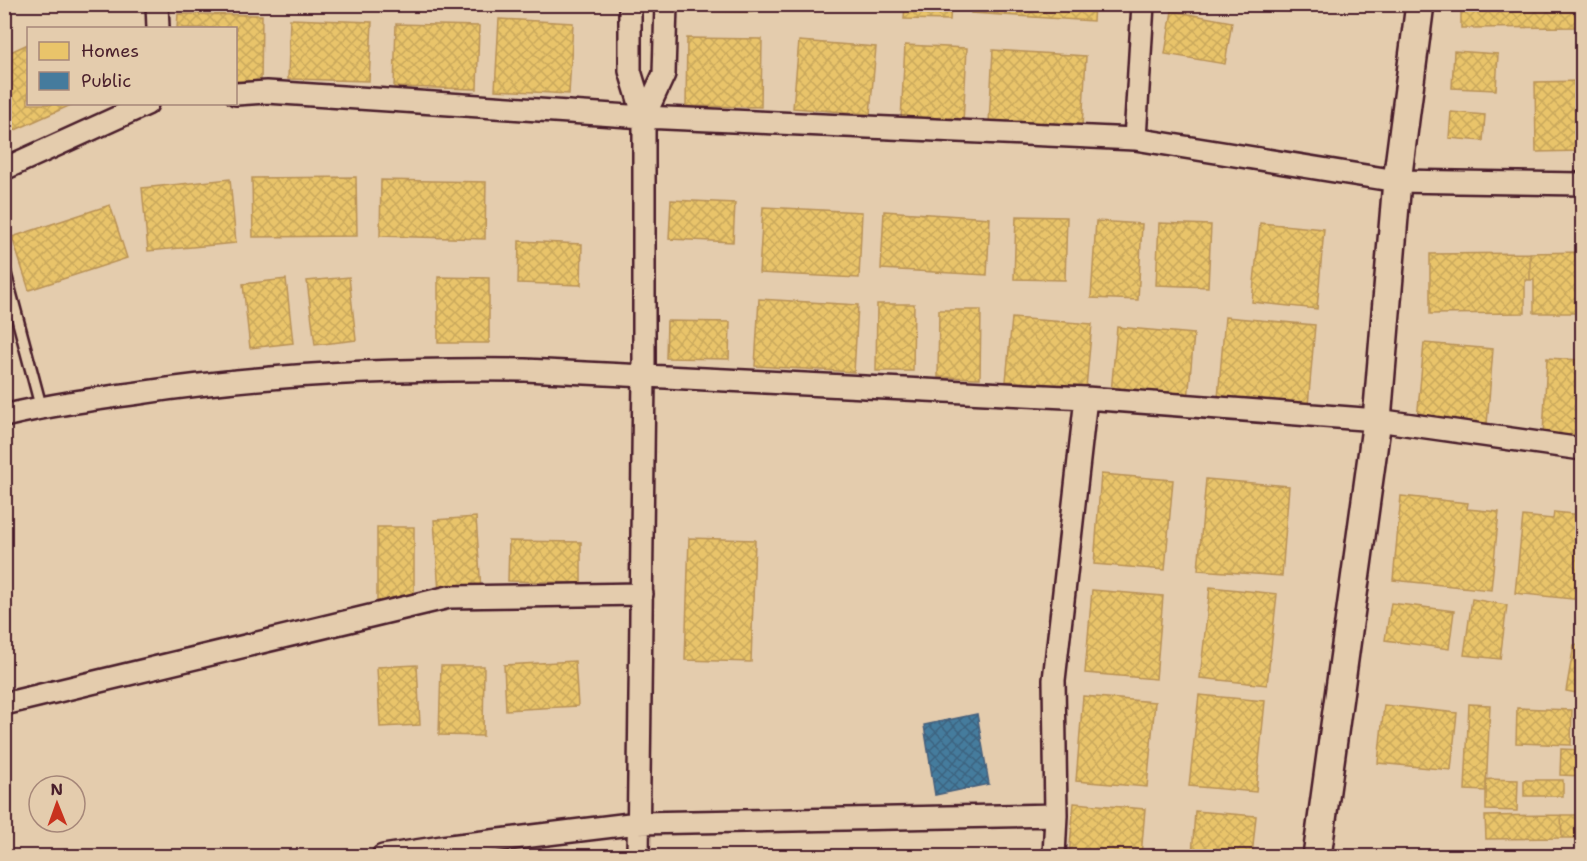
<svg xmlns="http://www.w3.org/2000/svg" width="1587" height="861" viewBox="0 0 1587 861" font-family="'Shantell Sans',sans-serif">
  <defs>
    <pattern id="homes-cross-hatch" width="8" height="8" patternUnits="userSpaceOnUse" patternTransform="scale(1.5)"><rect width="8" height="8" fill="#e9c46a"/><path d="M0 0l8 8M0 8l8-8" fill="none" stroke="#c9a85c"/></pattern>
    <pattern id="public-cross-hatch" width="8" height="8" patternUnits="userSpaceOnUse" patternTransform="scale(1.5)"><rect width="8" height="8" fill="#457b9d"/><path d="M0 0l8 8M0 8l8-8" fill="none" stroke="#3c6480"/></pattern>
  </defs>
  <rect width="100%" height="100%" fill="#e4ccad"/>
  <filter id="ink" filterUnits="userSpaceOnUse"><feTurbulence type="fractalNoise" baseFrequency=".0167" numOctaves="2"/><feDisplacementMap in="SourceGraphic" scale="12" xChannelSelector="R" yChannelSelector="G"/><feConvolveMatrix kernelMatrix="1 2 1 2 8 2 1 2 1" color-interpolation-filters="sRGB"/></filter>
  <g filter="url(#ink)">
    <path fill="url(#homes-cross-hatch)" stroke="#b99257" stroke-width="1.5" d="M689,4H752V12L689,11Z
      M905,4H951L950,20L904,19Z
      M972,4H1094L1093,21L971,13Z
      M1461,4H1577L1578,27L1461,28Z
      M1172,11L1232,22L1225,64L1165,54Z
      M178,14L262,15L261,82L236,81V28H177Z
      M290,19L372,22L369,81L288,79Z
      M499,19L573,23L569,94L495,90Z
      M396,24L479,26L477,89L394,87Z
      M687,38L762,39L761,107L686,106Z
      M799,41L876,47L870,114L793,108Z
      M28,44V104H73L4,135V55Z
      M905,45L967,48L963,123L901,120Z
      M993,50L1086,56L1082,128L989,123Z
      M1454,51L1498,54L1496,90L1452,88Z
      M1582,81V151L1536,152L1535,82Z
      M1451,112L1485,115L1483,141L1449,138Z
      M356,177L357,236L253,237L252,178Z
      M230,179L236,243L148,251L142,188Z
      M381,180L486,182L485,239L380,236Z
      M671,200L735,203L733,242L669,239Z
      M110,205L127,258L29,290L12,237Z
      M763,207L862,212L859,278L759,273Z
      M884,211L990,218L987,275L881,269Z
      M1016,216L1067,217L1065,280L1014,279Z
      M1096,221L1142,224L1138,300L1091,298Z
      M1159,223L1211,225L1208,287L1156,285Z
      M1260,223L1324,229L1317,309L1252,302Z
      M519,241L582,244L581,285L518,283Z
      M1582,252V313H1534V280H1530V253Z
      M1530,253V280H1525V313L1430,314V254Z
      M349,277L356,340L315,345L307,281Z
      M438,277L489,278V343H438Z
      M286,279L293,343L250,348L243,284Z
      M759,299L858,305L854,372L755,366Z
      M877,304H914L913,371H876Z
      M939,310H981L980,378L938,377Z
      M1225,317L1315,325L1308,406L1218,398Z
      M1012,318L1092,324L1086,388L1006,381Z
      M667,321L730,322L729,359L666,358Z
      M1117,327L1194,334L1188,400L1111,393Z
      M1424,343L1493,349L1487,425L1417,420Z
      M1547,358L1582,360V436L1543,434Z
      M1101,474L1173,480L1165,570L1094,564Z
      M1206,479L1289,486L1282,576L1198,570Z
      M1401,496L1468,503L1467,509L1499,512L1491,590L1393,580Z
      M1554,512L1582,515V600L1515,593L1523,516L1553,519Z
      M476,517L481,590L439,593L434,520Z
      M377,527H414V601H377Z
      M689,538L755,540L751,662L685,660Z
      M509,541L581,542V583L508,581Z
      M1210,587L1277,594L1267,685L1200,678Z
      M1092,590L1163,596L1156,679L1085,673Z
      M1472,599L1507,605L1500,659L1464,655Z
      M1391,603L1454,611L1449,649L1385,640Z
      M1574,645L1582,646V694L1566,691Z
      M575,661L578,706L506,710L504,665Z
      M417,665L420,725L380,727L377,667Z
      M441,666H484L483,736L439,735Z
      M1199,695L1265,701L1256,792L1189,786Z
      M1083,696L1155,702L1147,787L1076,781Z
      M1469,704L1490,705L1486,791L1465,790Z
      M1384,705L1457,713L1451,770L1378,763Z
      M1517,708L1572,710L1571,745L1516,743Z
      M1561,749L1582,750V776L1560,775Z
      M1486,779L1518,780L1517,811L1486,810Z
      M1524,780H1563V796H1524Z
      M1074,803L1145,809L1141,856H1069Z
      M1195,811L1256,816L1252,856H1192Z
      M1561,815H1582V838H1562Z
      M1561,815L1562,838L1486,839L1485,816Z"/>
    <path fill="url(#public-cross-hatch)" stroke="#465f7b" stroke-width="1.5" d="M977,714L989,784L935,795L924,725Z"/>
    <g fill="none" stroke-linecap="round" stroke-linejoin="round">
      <defs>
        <path id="service" d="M4,268L41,407"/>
        <path id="minor" d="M157,4L158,28
          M630,4V71L644,117V376L638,856
          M236,94L267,92L644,117L1135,139L1397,181L1582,184
          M644,117L664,74L666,4
          M1135,139L1143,4
          M4,169L147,104
          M4,416C49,405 94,399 139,393C267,374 396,368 525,370L1086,398L1377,420L1582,449
          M4,704L449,597L642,594
          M383,856L442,847L638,823L1056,815
          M1054,856L1056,815L1054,680L1086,398"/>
        <path id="tertiary" d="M1317,856L1377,420L1397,181L1420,4"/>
      </defs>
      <use href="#service" stroke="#4a1f2b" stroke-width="15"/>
      <use href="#minor" stroke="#4a1f2b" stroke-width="26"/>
      <use href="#tertiary" stroke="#4a1f2b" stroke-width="32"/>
      <use href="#service" stroke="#e4ccad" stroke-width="10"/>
      <use href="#minor" stroke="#e4ccad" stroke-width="21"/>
      <use href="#tertiary" stroke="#e4ccad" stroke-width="27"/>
    </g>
  </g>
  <rect width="1587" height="861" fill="none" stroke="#e4ccad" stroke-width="24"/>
  <rect x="12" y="12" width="1563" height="837" fill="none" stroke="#4a1f2b" stroke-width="2" filter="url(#ink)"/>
  <rect x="27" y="27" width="210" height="78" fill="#e4ccad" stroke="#a68779" stroke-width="1.5"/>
  <rect x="39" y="42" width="30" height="18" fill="#e9c46a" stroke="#a68779" stroke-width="1.5"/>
  <text x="81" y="57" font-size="18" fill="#4a1f2b">Homes</text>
  <rect x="39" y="72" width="30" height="18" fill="#457b9d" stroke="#a68779" stroke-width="1.5"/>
  <text x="81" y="87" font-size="18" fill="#4a1f2b">Public</text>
  <g transform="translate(57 804) rotate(359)"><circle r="28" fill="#e4ccad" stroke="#a68779" stroke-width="1.5"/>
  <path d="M0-4.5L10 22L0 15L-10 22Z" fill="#c8321e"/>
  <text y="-9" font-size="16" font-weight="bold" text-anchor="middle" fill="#4a1f2b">N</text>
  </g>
</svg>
